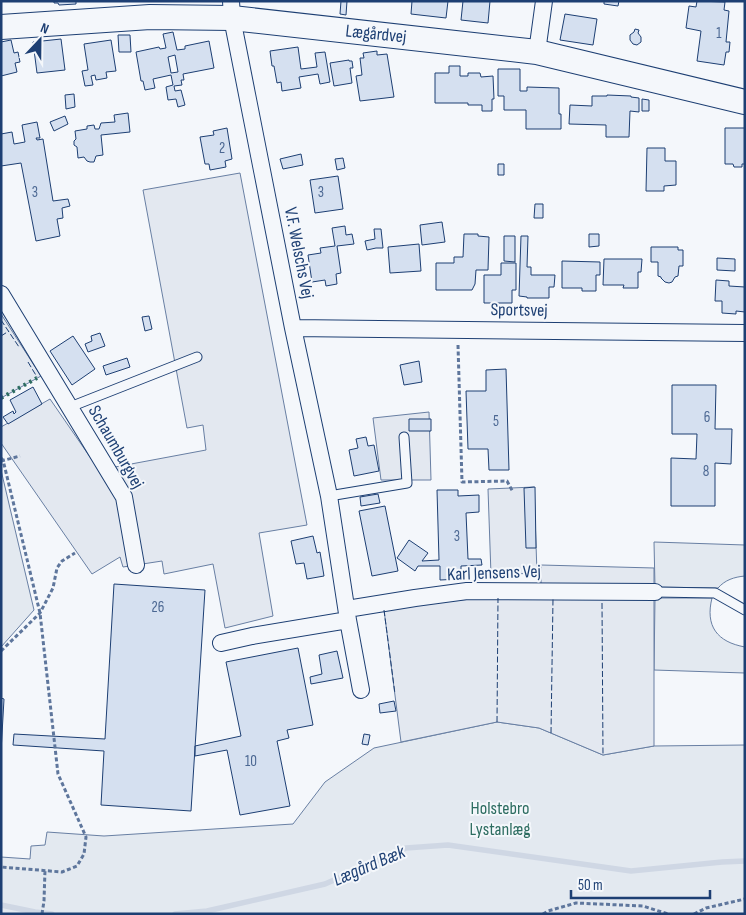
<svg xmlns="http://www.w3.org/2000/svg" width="746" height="915" viewBox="0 0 746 915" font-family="'Sofia Sans Condensed',sans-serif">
  <rect width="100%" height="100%" fill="#f4f7fb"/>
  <path fill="#e3e9f0" stroke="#687fa3" d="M1,470L34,610L1,647Z
    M654,542L745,545V576C734,577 725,580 718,588L655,587Z
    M655,598H712C705,626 717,642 745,647V673L654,670Z
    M497,722L539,728L603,755L654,746L745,745V914H1V857L30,859L31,846L45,845L47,832L104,836L293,824L325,782L374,748Z"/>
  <path fill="#e3e8f0" stroke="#687fa3" d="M240,173L307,525L259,533L273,616L225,628L213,564L164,574L162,561L123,567L120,557L92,574L1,443V427L50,399L99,470L206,450L203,425L187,428L143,190Z
    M1,314L41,376L1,398Z
    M429,412L431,480H381L373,418Z
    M534,487L537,573L491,575L488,489Z
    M541,565L654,568V746L603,755L539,728L497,722L401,742L384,610L437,601L498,598L541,595Z"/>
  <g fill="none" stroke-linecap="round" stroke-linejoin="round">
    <path stroke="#cfd7e4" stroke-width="5.5" d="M1,905L35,912L52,914
      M175,914L207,911L325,884L406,848L448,845L631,871L722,862L745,861"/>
  </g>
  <path fill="#d5e0f0" stroke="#1d3f73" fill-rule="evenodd" d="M54,1H76V4L59,5L58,3H54Z
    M341,1H347L346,15L340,14Z
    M412,1H448L446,18L411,14Z
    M463,1H490L488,23L461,20Z
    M604,1H619L618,6L604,4Z
    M697,1L725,2L724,10L729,11L726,42H730L729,52H726L724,65L697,61L701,31L686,28L689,6L696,7Z
    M565,14L597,19L593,45L560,40Z
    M635,29L639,30L638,33L641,37V42L637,45L633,44L630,40V35L634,32Z
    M173,32L177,50L185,49V46L209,41L214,68L183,74L184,80H181L182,85L174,86L175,91L181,90L185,105L178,107L176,99L168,100L166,87L173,85L171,75L153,79L155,88L145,90L143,81H141L136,52L159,47L160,49L166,48L163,34ZM175,55L178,72L171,73L168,57Z
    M118,35H130L131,52H119Z
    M61,39L65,70L37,73L33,42Z
    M11,40L14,53L18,52L20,62L15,63L17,72L1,76V42Z
    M111,40L116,71L106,72L107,78L96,80L95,75L91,76L93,85L85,86L82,71L88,70L84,44Z
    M298,47L301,69L317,67L315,53L325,52L330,82L320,84L318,74L299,77L301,88L282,91L281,82L277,83L274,66H272L270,51Z
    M377,51V55L387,54L394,97L360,101L356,76L362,75L360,58H364L363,53Z
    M349,60V61H352L353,68H350L352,83L334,86L330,63Z
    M449,66H460V76H468V73H480L481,77L493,76L494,99H492V111H482V105H468V103H435V73H449Z
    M498,69H520V91H527V87L559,88V114H561V129H526V110H504V96H498Z
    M74,94L75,107L66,109L65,95Z
    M607,95L631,96V97L639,98V112L630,111L629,137H606V125L569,124L570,105L592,106V96H607Z
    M642,99L649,100V111H642Z
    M128,113L130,132L101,135L103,155L96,156L94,162H90L87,161L84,157L78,158L77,147L74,145V141L76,139L75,131L87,129V126L94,125L95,129H99L101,123L115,122L114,115Z
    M65,116L68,124L54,131L50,122Z
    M37,122L40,138H36L37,140L43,139L53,201L68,199L70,206L62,208L63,218L57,219L60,236L36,241L21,163L1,166V134L12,132L14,144L25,142L22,125Z
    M227,128L232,159L225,161L226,167L210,170L209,164H205L200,137L214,135L213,131Z
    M725,128H745V164H742V167H734L733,164H725Z
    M647,148H665V161H676V185L664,186V191H646Z
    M301,154L303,165L283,169L280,159Z
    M343,158L345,168L337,170L335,159Z
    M498,164H504V175H498Z
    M338,176L343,209L315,213L310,180Z
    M535,204H543V218H534Z
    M442,222L445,242L422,245L420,225Z
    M345,226L346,235L352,234L354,244L337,246L341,273L336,274L337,284L326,286L325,280L312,282L308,255L321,253L320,248L335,246L332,228Z
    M374,229H381L383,248H376L367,250L365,241L375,239Z
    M464,234H478V236L489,237L488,270H476L475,284L472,290H436V263H454V257H463Z
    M589,234H599V246L589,247Z
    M504,236H515V262L504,261Z
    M521,236H528L527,267H531V275H555L554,287H549V298H527V297L519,296Z
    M419,244L421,271L390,273L388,247Z
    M651,247H678V250H683V266H679L678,276L675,277L672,282L669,283L665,282L661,278V277L658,276V262H651Z
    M717,258L735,259V271L717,270Z
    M604,259H642L641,272H638V288H623L624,285H603Z
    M562,261L600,262V275H596V291H582V288H562Z
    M501,263H516V290H512V303H484V275H501Z
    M716,280L729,281V286L745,287V312L736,311V314L722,313V301H715Z
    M149,316L152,329L145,331L142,317Z
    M100,333L105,346L88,352L85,344L92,341L91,336Z
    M73,336L95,369L72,385L50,351Z
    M127,358L130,367L106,375L103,366Z
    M419,361L422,382L404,385L400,365Z
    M506,369L509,470H489L488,449H468L466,391H486V370Z
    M672,385H716L715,429H732L731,464L715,463V506H671V458L696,459L697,434H672Z
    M33,387L42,404L8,424L3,417L13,411L14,414L16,412L10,400Z
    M409,419H431V431H409Z
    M366,437L368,446L374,445L379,471L354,476L349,450L358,448L356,439Z
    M535,487L536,548H526L524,488Z
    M437,490H458V496L479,495V512L466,513L468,559H481L482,565L461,566V579L440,580V566H418L415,571L397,558L409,540L428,553L422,561L439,560Z
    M378,494L380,503L361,506L360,497Z
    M385,506L398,571L372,576L359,511Z
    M313,536L317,553L320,552L324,576L307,579L304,563L296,564L291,541Z
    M114,584L205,590L191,811L101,805L104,751L13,745L14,734L105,739Z
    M298,648L313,725L287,730L289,738L277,741L290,806L240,815L227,750L195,756V746L241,736L226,662Z
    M337,651L343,678L311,684L310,677L322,674L319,655Z
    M1,698L4,699L1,752Z
    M394,701L396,711L380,713L379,704Z
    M364,734L370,735L368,745L362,744Z"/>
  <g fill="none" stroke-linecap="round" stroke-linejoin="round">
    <defs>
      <path id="lane" d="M70,407L197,357
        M329,496L407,483L404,437
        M655,592L715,593L745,610"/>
      <path id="street" d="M231,1L232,18L293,328L329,496L348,620
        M537,52L544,1
        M1,294L124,497L136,565
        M293,328L745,333
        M347,609L415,598L467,591L655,592
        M221,643L252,636L348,620L361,690"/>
      <path id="secondary" d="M1,27L150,17L232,18L537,52L745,102"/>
    </defs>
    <use href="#lane" stroke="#1d3f73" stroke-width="11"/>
    <use href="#street" stroke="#1d3f73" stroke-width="18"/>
    <use href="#secondary" stroke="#1d3f73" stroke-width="26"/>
    <path stroke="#5e769c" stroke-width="3" stroke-dasharray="4 2.5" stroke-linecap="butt" d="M458,345L462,482L507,481L513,492
      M1,458L3,460L40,613L58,774L86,837L84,854L77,866L62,872L1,867
      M1,461L20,456
      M1,651L40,613L53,588L57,568L62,561L75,553
      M42,914L44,901L45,870
      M543,914L548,911L576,903L643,906L668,914
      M694,914L706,908L745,899"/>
    <use href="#lane" stroke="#f4f7fb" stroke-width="9"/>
    <use href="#street" stroke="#f4f7fb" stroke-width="16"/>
    <use href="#secondary" stroke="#f4f7fb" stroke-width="24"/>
    <path stroke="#2c6c60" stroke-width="4" stroke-dasharray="2.5 4" stroke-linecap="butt" d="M1,398L37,378"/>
    <path stroke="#1d3f73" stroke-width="1" stroke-dasharray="6 2.5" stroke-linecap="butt" d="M1,320L19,347
      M1,336L9,331
      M28,362L37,377
      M602,603L603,755
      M384,610L395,694
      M497,722L498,598
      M551,733L553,599"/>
  </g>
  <g text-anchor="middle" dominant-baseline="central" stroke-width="4" stroke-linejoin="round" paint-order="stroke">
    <g font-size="15" fill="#4b6792">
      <text x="719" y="33">1</text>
      <text x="222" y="148">2</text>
      <text x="35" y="192">3</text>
      <text x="321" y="192">3</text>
      <text x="707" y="417">6</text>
      <text x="496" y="421">5</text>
      <text x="706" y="471">8</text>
      <text x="457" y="536">3</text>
      <text x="158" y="607">26</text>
      <text x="251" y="761">10</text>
    </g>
    <g font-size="18" fill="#1d3f73" stroke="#f4f7fb">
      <text transform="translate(376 34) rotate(6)">Lægårdvej</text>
      <text transform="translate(299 253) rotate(79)">V.F. Welschs Vej</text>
      <text transform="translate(519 310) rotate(1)">Sportsvej</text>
      <text transform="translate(116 447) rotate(60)">Schaumburgvej</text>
      <text transform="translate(494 573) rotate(-2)">Karl Jensens Vej</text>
    </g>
    <g font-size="18" fill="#2c6c60" stroke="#f4f7fb">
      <text x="500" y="808">Holstebro<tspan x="500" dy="21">Lystanlæg</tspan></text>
    </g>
    <g font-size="19" font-style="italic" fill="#1d3f73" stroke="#f4f7fb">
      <text transform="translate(369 866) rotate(-23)">Lægård Bæk</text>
    </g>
  </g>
  <rect width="746" height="915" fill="none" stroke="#1d3f73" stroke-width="5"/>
  <g transform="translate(40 40) rotate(22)" stroke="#f4f7fb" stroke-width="4" paint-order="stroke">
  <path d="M0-4L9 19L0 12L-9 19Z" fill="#1d3f73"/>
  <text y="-8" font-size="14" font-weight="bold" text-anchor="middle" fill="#1d3f73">N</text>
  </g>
  <path d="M571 890v8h139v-8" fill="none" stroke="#1d3f73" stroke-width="2.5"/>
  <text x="578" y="890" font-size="15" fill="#1d3f73" stroke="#f4f7fb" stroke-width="4" paint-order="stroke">50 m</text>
</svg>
